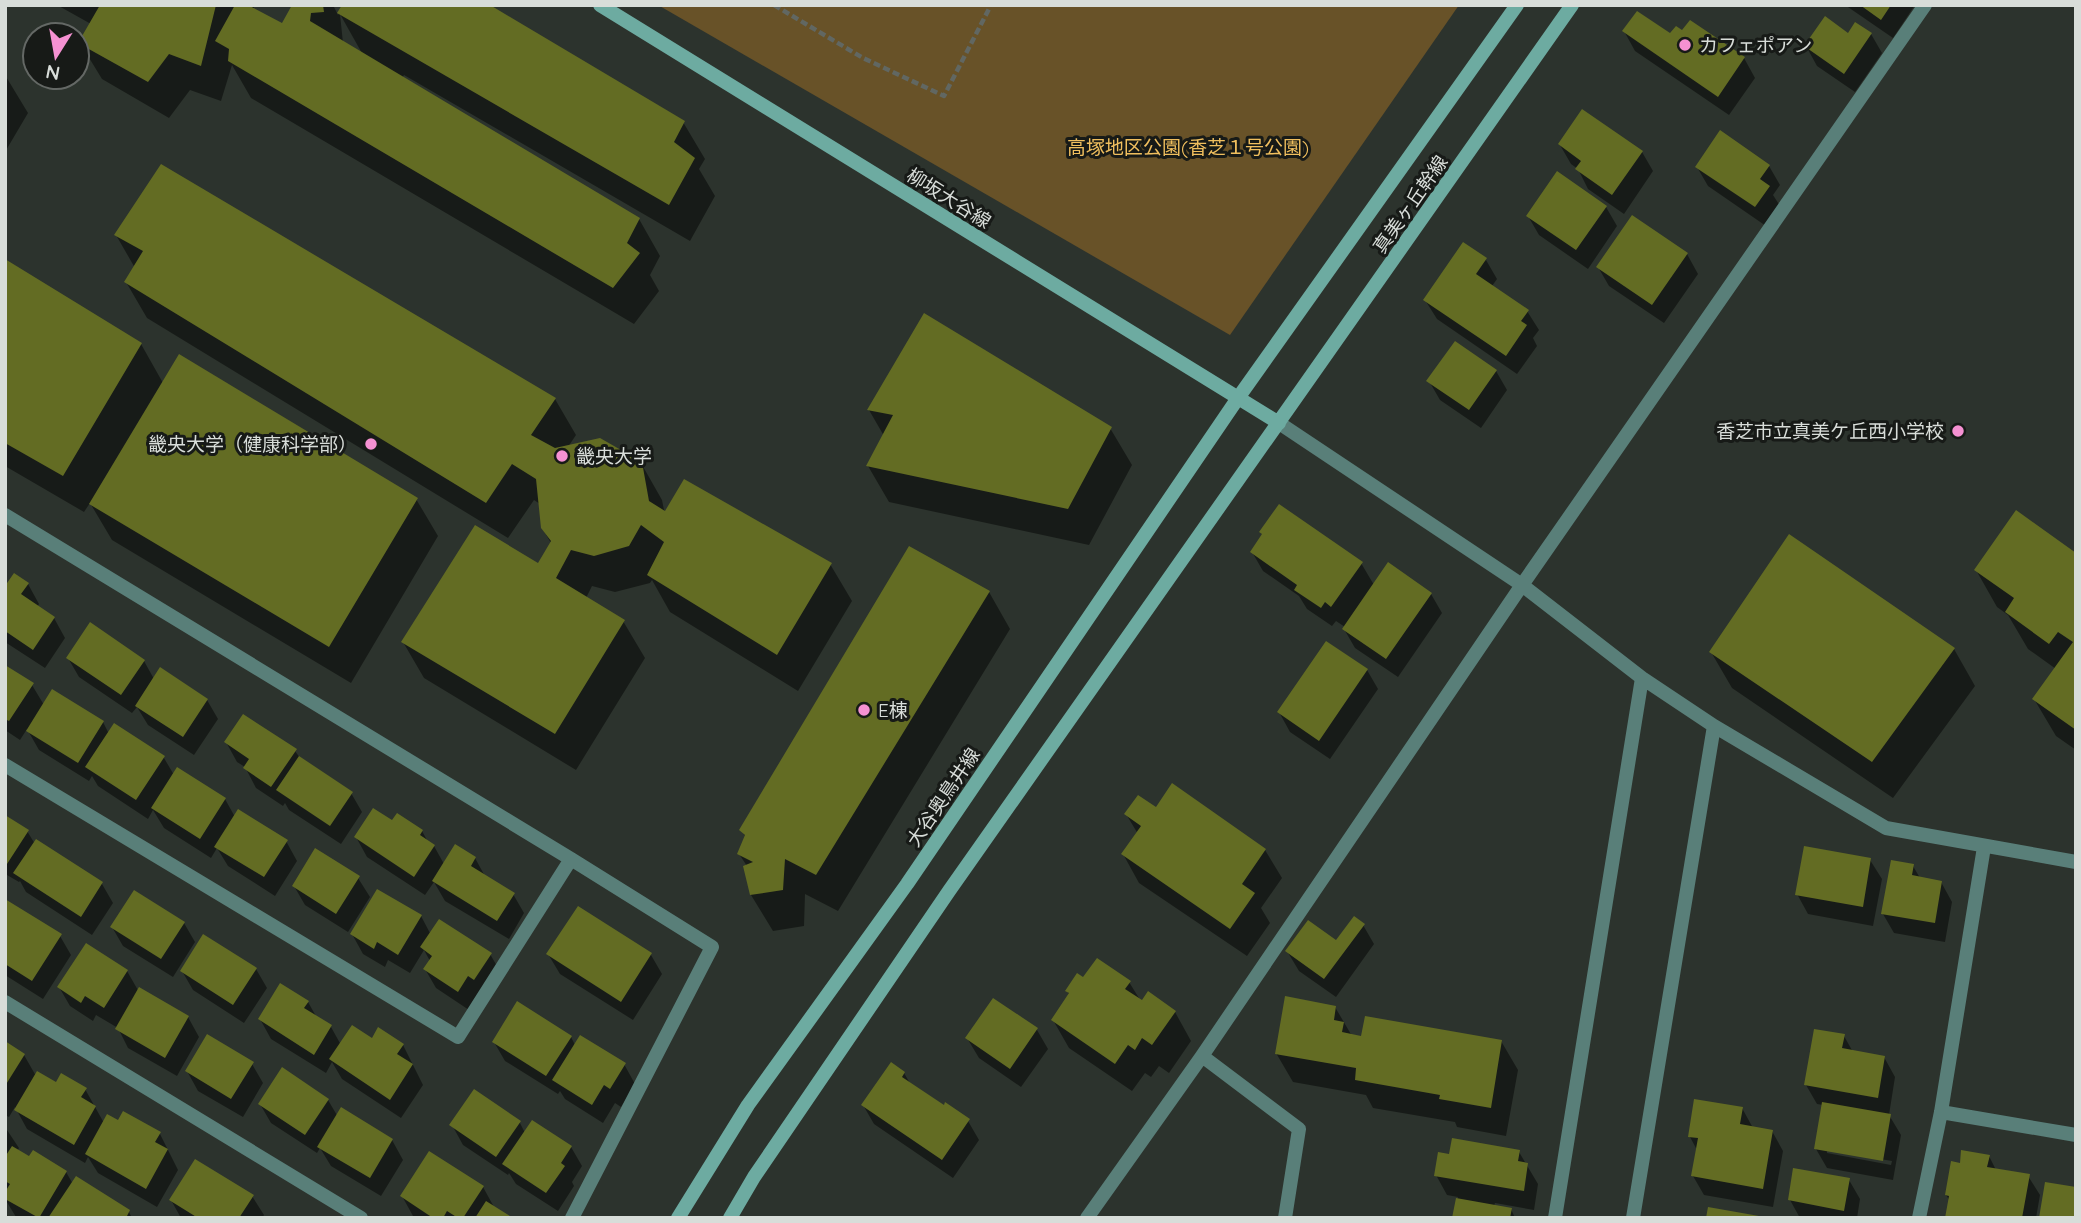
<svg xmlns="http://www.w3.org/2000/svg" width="2081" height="1223" viewBox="0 0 2081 1223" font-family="Quicksand,'Noto Sans JP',sans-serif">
  <rect width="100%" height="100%" fill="#2c332d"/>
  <path fill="#685228" d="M658,5H1459L1230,335Z"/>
  <path fill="#0007" fill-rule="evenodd" d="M57,5H255L253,10L282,25L293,5H333L338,15L344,5L683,122L705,159L699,169L715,196L690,241L404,75L402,78L639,219L660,256L650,275L659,291L634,324L251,98L232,65L221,101L190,90L169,118L102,79L80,43L91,24ZM340,14L345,23L363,55L343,43Z
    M1845,5H1915L1893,38Z
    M1624,31L1671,36L1744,58L1755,78L1729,115L1635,51Z
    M1871,34L1882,53L1855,92L1817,66L1806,46Z
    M5,75L28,113L5,152Z
    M1560,145L1642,152L1653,171L1624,214L1588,189L1578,169L1571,164Z
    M1769,166L1780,185L1773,195L1780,206L1766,226L1708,186L1697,167Z
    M1606,207L1617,226L1588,269L1539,235L1528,216Z
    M116,235L555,399L576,435L568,447L641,463L662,500L665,515L830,564L852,601L798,691L670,612L652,580L650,583L615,592L592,586L586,598L623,621L645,658L576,770L424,678L403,642L538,566L551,543L542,528L540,504L534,500L508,538L147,318L126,282L135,268Z
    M1687,254L1698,274L1664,323L1609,286L1598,267Z
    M1486,260L1497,279L1492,286L1527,311L1539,330L1533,338L1537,346L1517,374L1437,319L1425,300Z
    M5,261L141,344L163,383L416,499L438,536L351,683L112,540L90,503L84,512L5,466Z
    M1496,371L1507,390L1481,428L1440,400L1429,381Z
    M869,410L1110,428L1132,465L1089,545L889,502L868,466L884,436Z
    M1263,535L1361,563L1374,585L1431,594L1442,613L1398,677L1355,648L1344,629L1345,627L1336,621L1332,626L1307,609L1299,596L1263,571L1252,552Z
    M1789,537L1954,649L1975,686L1893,798L1732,688L1711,652Z
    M2076,555V750L2056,736L2034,699L2056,669L2028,649L2008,615L1997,607L1976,570Z
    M28,584L39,604L37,607L54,618L65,638L45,668L5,642V589Z
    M989,592L1010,629L838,911L805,894L804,926L773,931L751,895L745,867L747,866L739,854L746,837L741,830Z
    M68,658L144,661L154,679L207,700L218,719L194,755L148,725L137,707L132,713L79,677Z
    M5,667L32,685L44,705L103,722L109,734L164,758L174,775L225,799L235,817L286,841L297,861L275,896L228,866L217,848L211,858L164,828L153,810L148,819L98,786L92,776L89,781L39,750L27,729L20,740L5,730Z
    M1367,670L1378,689L1330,759L1290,732L1279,712Z
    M226,742L295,751L300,758L351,793L362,812L341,844L289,810L285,803L283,806L256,788L245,767L237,762Z
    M1156,809L1265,850L1282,878L1261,908L1270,923L1247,956L1139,883L1123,854L1138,834L1126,814Z
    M5,817L27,831L35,844L102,884L113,903L92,935L26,892L20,881L19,882L7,875L5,878Z
    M392,822L422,831L428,842L434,846L444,864L475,858L486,878L513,894L524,913L509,939L445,901L434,882L425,895L367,857L356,837Z
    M1870,860L1882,879L1873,926L1808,914L1797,894Z
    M1913,866L1920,878L1941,882L1952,902L1945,942L1894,933L1883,914Z
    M358,878L370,897L348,932L305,905L294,886Z
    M5,901L60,936L71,955L43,999L5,975Z
    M578,908L651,955L662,974L633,1020L560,974L548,954Z
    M421,916L431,935L490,954L501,973L469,1010L436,988L425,969L430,961L424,950L410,973L388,960L385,967L363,954L352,934Z
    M184,923L195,942L173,977L123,946L112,927Z
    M1363,925L1374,944L1336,997L1299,971L1287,951L1337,942Z
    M86,945L127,971L139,992L188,1017L199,1037L177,1076L128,1048L118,1028L96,1015L93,1021L70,1006L59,987Z
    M256,969L267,988L244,1023L193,990L182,971Z
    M1084,980L1129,982L1142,1003L1175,1012L1191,1041L1169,1073L1159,1066L1151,1077L1145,1073L1132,1091L1069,1048L1053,1020L1070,995L1067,991Z
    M308,1002L317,1018L331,1027L341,1045L372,1040L403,1045L423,1085L401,1118L342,1079L332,1062L326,1073L271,1039L260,1019Z
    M1335,1007L1352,1036L1501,1041L1518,1070L1506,1136L1457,1127L1455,1122L1373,1108L1366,1095L1293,1082L1276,1053Z
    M1037,1030L1048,1049L1021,1087L979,1058L967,1038Z
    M1844,1036L1853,1052L1884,1057L1895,1077L1889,1115L1901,1135L1893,1180L1827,1168L1816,1149L1823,1105L1817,1104L1806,1085ZM1827,1150L1892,1161L1891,1165L1827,1153Z
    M571,1037L575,1045L624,1064L635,1084L621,1107L615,1103L603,1123L565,1099L560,1091L558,1094L505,1061L494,1042Z
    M5,1043L24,1055L36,1076L57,1084L85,1089L104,1123H119L160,1134L178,1170L157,1207L98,1173L88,1157L85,1163L27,1129L15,1107L9,1117L5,1115Z
    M252,1064L263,1083L243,1117L198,1091L187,1071Z
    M282,1070L328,1100L338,1117L392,1140L403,1160L381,1196L331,1166L320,1148L317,1153L271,1123L260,1104Z
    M904,1073L911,1085L968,1121L979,1140L953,1178L874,1124L863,1105Z
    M1742,1108L1753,1128L1772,1131L1783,1151L1773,1207L1704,1195L1693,1176L1697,1150L1690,1137Z
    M520,1123L525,1133L571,1147L582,1166L572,1182L574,1186L558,1211L516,1184L509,1173L508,1175L463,1145L452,1125Z
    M5,1127L19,1148L17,1151L66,1172L73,1184L129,1212L132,1218L16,1217L5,1199L7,1193L5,1190Z
    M1519,1152L1538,1184L1534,1210L1495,1203L1494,1206L1511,1209L1515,1218H1454L1458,1197L1447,1195L1436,1175L1451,1156Z
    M1989,1156L1996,1170L2028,1176L2040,1195L2036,1218H1947L1950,1201L1946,1195L1961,1165Z
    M1849,1180L1860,1199L1857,1218H1800L1790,1200Z
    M483,1187L494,1207L509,1218H416L413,1216L402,1196Z
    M252,1196L264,1215L262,1218H181L171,1200Z"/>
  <path fill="#636c23" d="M100,5H216L201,66L169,54L148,82L78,43Z
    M235,5H248L282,23L292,5H323L324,12L311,13L310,21L640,218L627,243L640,253L613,288L228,61L229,49L215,41Z
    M342,5H490L685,121L674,142L695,158L669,205L337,13Z
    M1860,5H1891L1881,20Z
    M1637,11L1670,33L1676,26L1682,30L1690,20L1745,57L1718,97L1622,31Z
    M1825,16L1848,33L1855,22L1872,33L1844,74L1804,46Z
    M1582,109L1643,151L1612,195L1575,169L1581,161L1558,144Z
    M1720,130L1770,165L1760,179L1770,186L1755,207L1695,167Z
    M161,164L556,398L531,435L555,448L600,438L642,462L649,501L665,511L684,479L832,563L777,655L647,575L664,542L641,525L629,546L594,556L571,550L556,578L625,620L555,734L401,642L475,525L538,563L551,541L541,528L536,479L512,464L486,503L124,282L143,251L114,235Z
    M1557,171L1607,206L1576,250L1526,216Z
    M1632,215L1688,253L1652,305L1596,267Z
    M1463,242L1487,258L1476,274L1529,310L1521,321L1527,325L1506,356L1423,300Z
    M5,259L142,343L63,476L5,443Z
    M924,313L1112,427L1068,509L866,466L893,415L867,410Z
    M1455,341L1497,370L1469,410L1426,381Z
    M179,354L418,498L329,647L89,504Z
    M1279,504L1363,562L1331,607L1325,602L1321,608L1294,590L1297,585L1250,552L1262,534L1259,532Z
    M2016,510L2076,553V730L2032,699L2073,642L2058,632L2049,644L2005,612L2014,598L1974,570Z
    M1789,534L1955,648L1872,762L1709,652Z
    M909,546L990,591L816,875L785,859L783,890L750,895L743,866L753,862L737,854L745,835L739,830Z
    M1388,562L1432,593L1386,659L1342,629Z
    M14,573L29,583L21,594L55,617L33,650L5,631V586Z
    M90,622L145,660L121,695L66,658Z
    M1326,641L1368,669L1319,741L1277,712Z
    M5,665L34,683L9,721L5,719Z
    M160,667L208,699L183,737L135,706Z
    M52,689L104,721L78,763L26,731Z
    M243,714L297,749L271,787L243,768L249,759L224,742Z
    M114,723L165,756L136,800L85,767Z
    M299,756L353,792L330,826L276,790Z
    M177,767L226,798L200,839L151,808Z
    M1172,783L1266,849L1242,884L1255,893L1230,929L1121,854L1141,826L1124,814L1138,795L1156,807Z
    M373,808L392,820L397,813L423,830L420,835L435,845L414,877L354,837Z
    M238,809L288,840L264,877L214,847Z
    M5,815L29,830L7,864L5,863Z
    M36,839L103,882L81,917L13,873Z
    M455,844L476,857L471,866L515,893L497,921L432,881Z
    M1804,846L1871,858L1863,907L1795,895Z
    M315,848L360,876L336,914L292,886Z
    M1891,860L1914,864L1912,875L1942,881L1935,923L1881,914Z
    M377,889L422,915L398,955L377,942L374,949L350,934Z
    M134,890L185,922L161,959L110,927Z
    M5,899L62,934L32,981L5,964Z
    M578,906L652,953L621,1002L546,954Z
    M1354,916L1365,924L1324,979L1285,951L1308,920L1336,940Z
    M439,919L492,953L474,980L468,976L458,992L423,969L432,956L420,947Z
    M203,934L257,968L233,1005L180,971Z
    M86,943L128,970L104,1008L85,996L81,1003L57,987Z
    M1097,958L1131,981L1125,989L1142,1000L1148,991L1176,1011L1152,1045L1142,1038L1135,1050L1128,1045L1115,1064L1051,1020L1069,993L1065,991L1077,973L1083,977Z
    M280,983L309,1001L304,1008L332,1025L314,1055L258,1019Z
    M139,987L189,1016L165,1058L115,1029Z
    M1285,996L1336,1006L1334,1020L1344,1022L1342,1032L1361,1036L1365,1016L1502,1040L1491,1108L1439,1099L1440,1095L1355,1080L1356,1068L1275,1054Z
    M993,998L1038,1028L1010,1069L965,1038Z
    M517,1001L572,1036L546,1076L492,1042Z
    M352,1025L372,1038L378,1027L404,1044L397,1054L413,1064L390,1100L329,1059Z
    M1814,1029L1845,1034L1842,1048L1885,1056L1878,1098L1804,1085Z
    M207,1034L254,1062L231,1099L185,1071Z
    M580,1035L626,1063L610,1089L604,1085L592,1105L552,1080Z
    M5,1041L25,1054L5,1086Z
    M891,1062L905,1072L902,1077L944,1105L945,1102L970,1119L942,1160L861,1105Z
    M282,1067L329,1099L305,1135L258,1104Z
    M37,1071L56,1082L61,1073L87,1088L81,1097L96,1106L74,1145L14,1110Z
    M474,1089L521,1121L496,1157L449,1125Z
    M1694,1099L1743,1107L1740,1124L1773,1130L1763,1189L1691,1176L1698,1138L1688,1137Z
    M1822,1102L1891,1114L1883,1161L1814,1149Z
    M341,1107L393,1139L370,1178L317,1147Z
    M123,1111L161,1132L155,1142L168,1149L146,1189L85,1154L107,1114L118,1120Z
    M532,1120L572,1146L561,1163L565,1166L546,1193L502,1164Z
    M1452,1138L1520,1150L1518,1161L1528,1163L1524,1191L1434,1176L1438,1152L1449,1154Z
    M12,1146L29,1156L33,1150L67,1171L39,1218L5,1199V1192L10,1184L5,1181V1157Z
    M1961,1150L1990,1155L1987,1167L2030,1174L2022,1218H1945L1949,1196L1945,1195L1951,1161L1960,1163Z
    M429,1151L484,1186L463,1218H458L447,1211L443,1218H433L400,1196Z
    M195,1159L254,1195L239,1218H198L169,1200Z
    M1793,1168L1850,1178L1844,1211L1788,1200Z
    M76,1176L130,1210L126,1218H48Z
    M2045,1182L2076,1187V1218H2039Z
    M1456,1198L1512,1208L1510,1218H1452Z
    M486,1201L513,1218H475Z
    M1708,1207L1759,1216V1218H1706Z"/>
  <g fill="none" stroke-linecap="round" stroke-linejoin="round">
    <path stroke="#616762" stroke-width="4.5" stroke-dasharray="7 3.5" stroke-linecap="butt" d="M774,5L863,58L944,96L991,5"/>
    <path stroke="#597f79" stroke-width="14" d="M1279,423L1522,585L1642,678L1714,726L1886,828L2076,862
      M5,515L571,859L712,947L572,1218
      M5,765L458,1037L571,859
      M5,1002L361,1218
      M1202,1056L1299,1129L1285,1218
      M1941,1112L2076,1135
      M1087,1218L1202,1056L1522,585L1925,5
      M1555,1218L1642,678
      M1633,1218L1714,726
      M1919,1218L1941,1112L1984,847"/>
    <path stroke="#6daba1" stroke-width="14" d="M600,5L1279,423
      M678,1218L748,1105L907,884L1238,398L1517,5
      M730,1218L754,1177L949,891L1572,5"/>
  </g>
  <g fill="#f591d2" stroke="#171a17" stroke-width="2.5">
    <circle cx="1685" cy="45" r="7"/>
    <circle cx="1958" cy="431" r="7"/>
    <circle cx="371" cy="444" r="7"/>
    <circle cx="562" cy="456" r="7"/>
    <circle cx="864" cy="710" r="7"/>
  </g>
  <g text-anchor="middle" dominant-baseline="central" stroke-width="6" stroke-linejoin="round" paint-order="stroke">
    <g font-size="19" fill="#d8ddd9" stroke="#171a17" text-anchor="start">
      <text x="1699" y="45">カフェポアン</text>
      <text x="1944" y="431" text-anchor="end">香芝市立真美ケ丘西小学校</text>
      <text x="357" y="444" text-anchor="end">畿央大学（健康科学部）</text>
      <text x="576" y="456">畿央大学</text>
      <text x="878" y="710">E棟</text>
    </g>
    <g font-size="19" fill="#f0bf5e" stroke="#171a17">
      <text x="1188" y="147">高塚地区公園(香芝１号公園)</text>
    </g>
    <g font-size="19" fill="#d8ddd9" stroke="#171a17">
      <text transform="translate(949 198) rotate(32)">柳坂大谷線</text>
      <text transform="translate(1410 204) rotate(-55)">真美ヶ丘幹線</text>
      <text transform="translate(943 797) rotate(-56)">大谷奥鳥井線</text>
    </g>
  </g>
  <rect width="2081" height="1223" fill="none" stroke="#d8ddd9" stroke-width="14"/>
  <g transform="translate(56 56) rotate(191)"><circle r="33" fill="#171a17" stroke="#646865" stroke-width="2"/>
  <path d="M0-5L12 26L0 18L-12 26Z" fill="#f591d2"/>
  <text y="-10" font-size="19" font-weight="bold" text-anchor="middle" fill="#d8ddd9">N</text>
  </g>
</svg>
